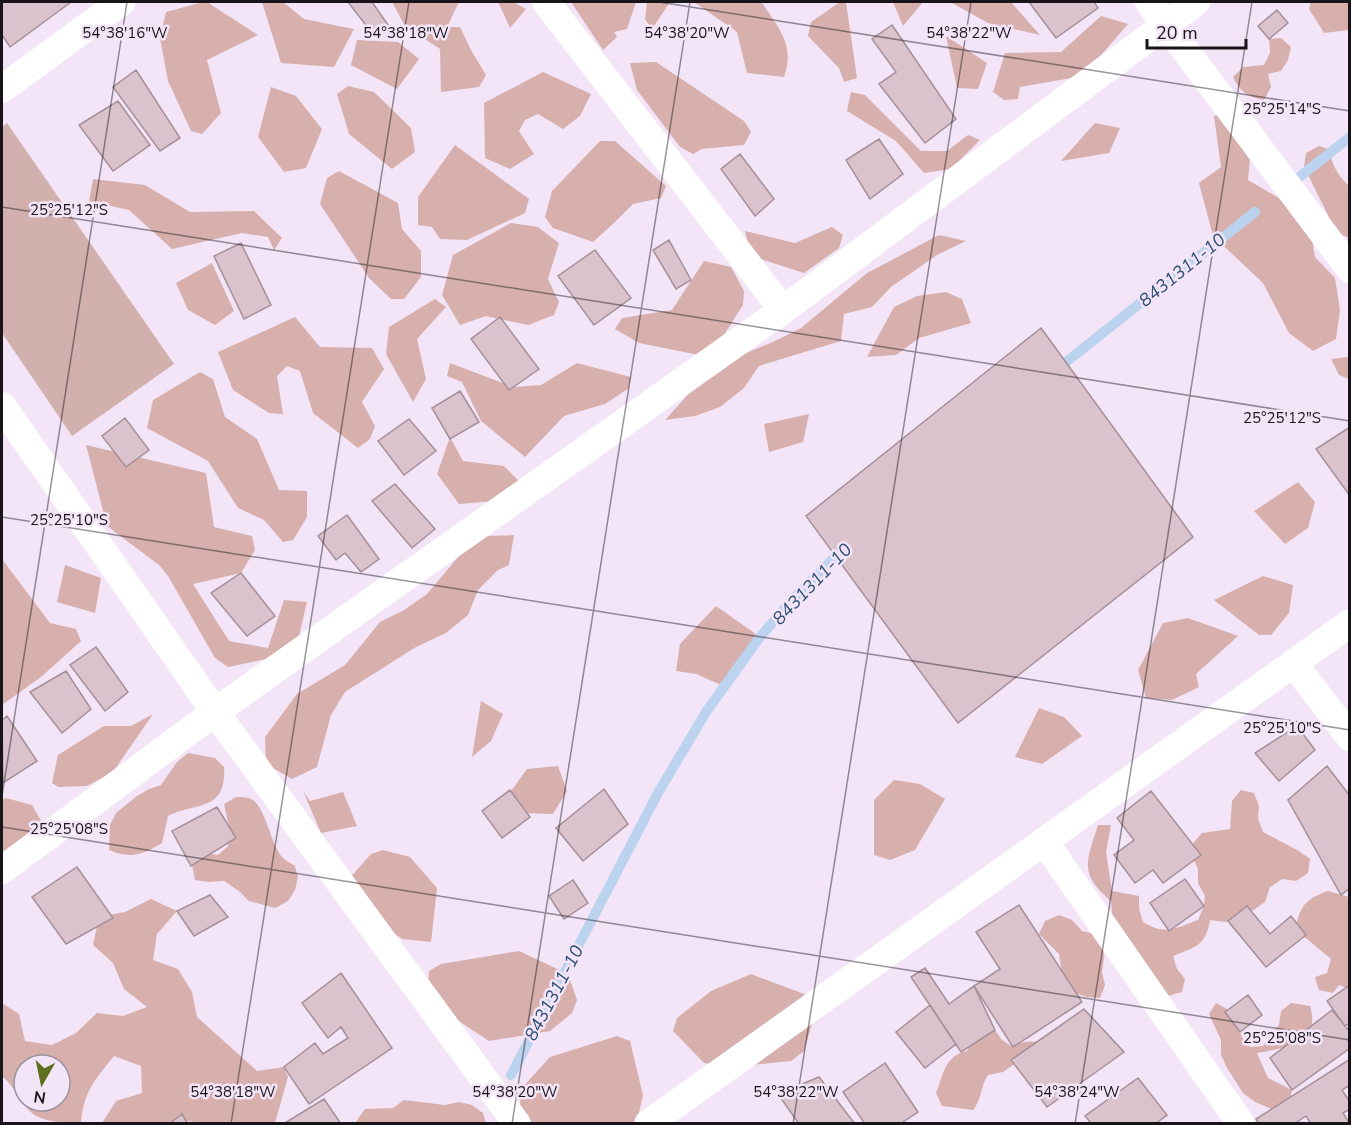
<svg xmlns="http://www.w3.org/2000/svg" width="1351" height="1125" viewBox="0 0 1351 1125" font-family="'Nunito Sans',sans-serif">
  <rect width="100%" height="100%" fill="#f3e5f7"/>
  <path fill="#d1b0ad" d="M7,123L174,364L72,436L2,333V127Z"/>
  <path fill="#d7b0ad" fill-rule="evenodd" d="M203,2H207L258,35L207,60L221,113L202,134L191,131L168,81L160,38L166,12Z
    M262,2H283L304,19L354,29L334,67L281,63Z
    M392,2H459L447,27H460L471,50L486,75L479,87L441,92L440,49L405,26Z
    M498,2H513L526,9L510,28Z
    M571,2H636L627,29L614,32L617,37L603,50Z
    M647,2H670L652,29L645,19Z
    M694,2H759L763,4C780,30 795,46 784,77L747,73L737,32Z
    M840,2H846L857,78L844,82L839,68L808,36L811,22Z
    M893,2H923L903,26Z
    M950,2H1011L1040,35L988,23Z
    M1311,2H1349V30L1324,33L1309,9Z
    M1101,16L1128,24L1083,76L1020,87L1018,99L1004,100L993,92L1005,53L1061,52Z
    M946,36L987,63L978,89L957,88Z
    M1281,38L1291,47L1288,60L1281,71L1268,74L1271,87L1264,100C1248,97 1240,92 1233,77L1243,67L1264,65L1270,53L1269,39Z
    M357,40L398,42L419,59L397,89L351,65Z
    M656,62L744,121L751,132L744,145L702,149L693,154L680,147L637,90L630,63Z
    M543,72L591,94L580,116L563,129L538,114L525,120L519,131L534,154L510,169L485,158L484,103Z
    M348,86L374,92L411,128L415,152L392,169L349,134L337,94Z
    M271,87L296,96L322,129L306,168L284,172L258,137Z
    M851,92L865,95L921,151H947L968,135L980,140L951,169L924,173L896,141L847,111Z
    M1228,112L1253,124L1248,180L1308,215L1315,257L1335,278L1340,310L1336,339L1313,351L1289,333L1263,283L1213,236L1199,183L1221,167L1214,116Z
    M1095,123L1120,128L1109,153L1061,161Z
    M600,141H615L666,186L661,198L633,204L614,223L593,242L553,228L545,217L552,191Z
    M455,145L529,199L525,213L467,240L440,239L432,227L418,225V197Z
    M1319,146L1331,150C1329,163 1340,177 1349,186V238L1337,233L1304,167L1306,153Z
    M339,171L398,203L402,229L421,251V277L404,299H391L369,278L320,204L327,178Z
    M93,179L145,185L190,212L254,211L282,238L274,250L268,237L242,233L172,249L129,210L89,201Z
    M511,223L538,227L559,243L548,279L559,302L554,315L528,325L486,316L460,325L442,295L453,255Z
    M832,227L843,235L839,248L804,273L751,256L745,231L795,243Z
    M939,235L966,241L937,255L891,287L872,307L844,314L841,341L759,366L744,388L720,407L695,416L665,420L703,378L725,362L775,341L801,328L867,273Z
    M704,261L731,267L744,291L743,305L713,352L699,355L639,343L615,329L622,318L672,310Z
    M212,263L234,311L215,325L188,310L176,283Z
    M946,292L962,299L971,323L919,338L896,355L867,357L894,307L917,296Z
    M435,299L446,307L417,339L426,379L413,402L386,354L389,327Z
    M295,317L320,347L372,348L384,369L362,402L375,426L370,439L358,448L313,413L300,371L287,366L277,376L283,414L269,413L233,390L218,352Z
    M1349,357H1350L1349,379L1339,375L1331,359Z
    M450,363L513,387L541,385L577,363L631,377L628,389L605,404L564,416L525,457L481,421L462,382L447,376Z
    M200,372L213,379L225,417L257,439L279,490L307,491V517L293,540L283,542L264,520L238,508L208,461L147,428L153,400Z
    M809,414L803,442L769,452L764,424Z
    M450,437L463,461L504,466L523,485L519,499L459,504L437,474Z
    M86,445L206,473L214,527L252,536L255,550L241,573L193,584L229,641L268,648L284,600L307,602L295,653L228,667L215,658L168,576L159,565L107,526Z
    M1298,482L1315,502L1308,528L1285,544L1254,511Z
    M514,535L509,565L498,570L478,590L468,615L446,633L416,647L345,692L331,715L317,767L292,779L266,764L265,737L297,694L345,665L380,622L404,610L427,594L464,550L487,536Z
    M2,559L50,623L76,629L81,641L41,677L2,705Z
    M65,565L101,578L95,613L57,602Z
    M1263,576L1293,585L1289,613L1271,635H1259L1214,600Z
    M716,606L760,637L733,674L721,685L696,674L676,671L680,644Z
    M1188,618L1238,636L1196,674L1199,687L1172,700L1146,698L1138,670L1163,623Z
    M481,701L503,714L491,741L472,757Z
    M1039,708L1064,717L1082,736L1042,764L1015,757Z
    M153,714L113,772L87,786L58,787L52,783L58,755L104,726H131Z
    M188,753L215,758L224,767C227,812 196,802 168,816L162,843C143,855 130,859 109,850L110,825L116,813L137,796L149,789L161,785L177,762Z
    M558,766L567,791L553,814L496,812L527,769Z
    M894,780L920,784L945,799L915,850L890,860L874,855V800Z
    M1241,790L1254,793L1259,806L1258,819L1263,832L1299,851L1310,859L1308,873L1296,881L1282,879L1270,887L1265,902L1242,918L1225,922L1210,920C1206,946 1195,947 1173,956L1177,969L1185,979L1182,992L1168,996L1112,914L1111,901C1079,874 1086,862 1098,825H1111L1106,852L1112,891L1139,896V909L1143,922C1166,936 1175,928 1198,920L1204,906L1205,896L1198,883V869L1192,856L1193,843L1202,833L1230,829L1232,801Z
    M303,791L310,801L343,792L357,826L321,833Z
    M236,797C240,797 247,797 251,799C266,806 270,844 283,858C286,861 291,863 295,866L298,877L295,890L288,901L275,908L249,901L239,891L224,881L209,882L195,880L191,860L204,853L218,855L228,846L230,832L224,804Z
    M6,798L32,805L45,827L2,854V800Z
    M383,850L410,857L437,888L431,942L403,939L353,911L346,882L371,854Z
    M1328,891L1349,897V989L1339,985L1333,993L1319,990L1315,977L1327,973L1331,959L1296,930C1298,907 1307,898 1328,891Z
    M151,899L177,911L157,934L153,960L178,969L192,992L197,1017L257,1071L284,1067L288,1077L275,1123L205,1124L182,1120L174,1124L102,1123L116,1101L142,1093L141,1066L114,1056C94,1081 84,1091 81,1123C66,1123 38,1123 28,1109C18,1097 14,1087 2,1076V1003L19,1014L25,1041L52,1045L76,1033L97,1013L123,1016L147,1007L124,989L113,963L93,945L99,917L125,912ZM24,1065H60V1101H24Z
    M1059,915L1072,920L1082,931L1095,934L1103,945L1104,958L1102,972L1105,985L1100,998L1087,997L1072,992L1063,981L1059,954L1039,934L1045,921Z
    M519,951L568,974L577,1000L572,1013L550,1031L489,1041L451,1016L428,984L429,971L441,964Z
    M751,974L815,998L817,1025L815,1014L804,1051L791,1061L732,1067L704,1063L673,1031L677,1018L711,991Z
    M1216,1003C1223,1007 1231,1010 1235,1017C1244,1030 1235,1033 1250,1047L1263,1046L1279,1025L1281,1011L1291,1003L1310,1006C1322,1043 1284,1048 1257,1053L1268,1078L1292,1090L1291,1094L1295,1107L1283,1114L1255,1102L1243,1093L1227,1068L1221,1055V1040L1209,1014Z
    M982,1026L995,1030L1002,1040L1013,1047C1023,1040 1033,1041 1044,1043L1003,1072L988,1075C979,1090 983,1097 973,1110L942,1106L936,1093C944,1074 944,1056 967,1051L973,1037Z
    M617,1036L630,1041L643,1095L637,1121L634,1123L519,1124L521,1089L550,1057Z
    M404,1100L445,1105L459,1102L472,1105L483,1113L486,1123H355L365,1109L393,1108Z"/>
  <g fill="none" stroke-linecap="round" stroke-linejoin="round">
    <path stroke="#bcd3ef" stroke-width="10" d="M1298,178L1350,137
      M1056,370L1255,212
      M511,1075L658,793L706,712L760,637L790,602L844,548"/>
  </g>
  <path fill="#dac3cc" stroke="#a58f98" stroke-width="1.5" d="M2,2H71L10,47L2,35Z
    M348,2H372L388,25L372,33Z
    M1029,2H1094L1098,8L1056,38Z
    M1277,10L1288,23L1269,39L1258,26Z
    M892,25L956,119L925,143L879,84L896,72L872,39Z
    M136,70L180,138L160,151L113,87Z
    M118,101L150,145L113,171L79,125Z
    M879,139L903,174L870,199L846,160Z
    M740,154L774,199L755,216L721,169Z
    M669,240L691,280L676,289L653,250Z
    M241,243L271,305L244,319L214,256Z
    M595,250L631,298L594,325L558,276Z
    M500,317L539,369L509,390L471,339Z
    M1041,328L1193,537L958,723L806,516Z
    M460,391L479,422L450,439L432,408Z
    M125,418L149,450L126,467L102,436Z
    M409,419L436,451L404,475L378,441Z
    M1350,427V496L1316,449Z
    M395,484L435,529L412,548L372,501Z
    M347,515L379,559L361,572L345,553L336,560L318,536Z
    M241,573L275,616L247,636L211,593Z
    M96,647L128,692L105,711L70,665Z
    M66,671L91,709L62,733L30,692Z
    M7,716L37,761L3,783L2,720Z
    M1297,726L1315,750L1279,781L1255,753Z
    M1327,766L1350,796V888L1341,895L1288,800Z
    M604,789L628,824L583,861L556,828Z
    M510,790L530,817L502,838L482,811Z
    M1151,791L1201,855L1163,883L1153,870L1135,883L1114,855L1134,840L1117,818Z
    M217,807L236,838L191,866L172,831Z
    M77,867L113,918L66,944L32,897Z
    M1185,879L1204,906L1169,931L1150,903Z
    M573,880L588,903L564,919L549,896Z
    M210,895L228,917L194,936L177,911Z
    M1019,905L1082,1002L1013,1047L974,986L1000,969L976,932Z
    M1247,906L1270,934L1291,916L1306,935L1266,967L1228,921Z
    M925,968L949,1004L974,986L995,1030L961,1052L911,977Z
    M341,973L392,1048L309,1104L284,1067L315,1043L323,1054L348,1038L341,1027L328,1038L302,1003Z
    M1350,985V1023L1345,1026L1327,1001Z
    M1248,995L1262,1015L1240,1032L1225,1012Z
    M930,1005L956,1044L925,1068L896,1032Z
    M1084,1009L1124,1052L1047,1107L1011,1060Z
    M1332,1010L1350,1032V1048L1292,1090L1270,1058Z
    M1350,1059V1085L1342,1090L1350,1102V1109L1343,1113L1350,1124H1311L1306,1116L1294,1124H1259L1256,1119Z
    M885,1063L918,1112L900,1124H865L843,1092Z
    M819,1077L855,1124H799L778,1094Z
    M1138,1078L1167,1115L1155,1124H1092L1085,1116Z
    M324,1099L341,1124H283Z
    M182,1114L188,1124H169Z"/>
  <g fill="none" stroke-linecap="round" stroke-linejoin="round">
    <path stroke="#fff" stroke-width="28" d="M546,2L783,310
      M1149,2L1350,269
      M2,89L121,2
      M2,406L215,712L517,1124
      M1293,663L1350,737
      M1044,841L1241,1124
      M2,870L215,712L783,310L1196,2
      M648,1124L1350,623"/>
  </g>
  <path fill="none" stroke="#19141a" stroke-width="1.5" stroke-opacity="0.45" d="M659,2L1350,111M2,207L1350,421M2,517L1350,730M2,796L127,2M2,827L1350,1040M231,1124L409,2M512,1124L690,2M793,1124L971,2M1075,1124L1252,2"/>
  <g text-anchor="middle" dominant-baseline="central" stroke-width="5" stroke-linejoin="round" paint-order="stroke">
    <g font-size="18" font-style="italic" fill="#2d4e75" stroke="#f3e5f7">
      <text transform="translate(1182 270) rotate(-39)">8431311-10</text>
      <text transform="translate(812 584) rotate(-46)">8431311-10</text>
      <text transform="translate(554 993) rotate(-62)">8431311-10</text>
    </g>
  </g>
  <g font-size="15" text-anchor="middle" fill="#19141a" stroke="#f3e5f7" stroke-width="5" stroke-linejoin="round" paint-order="stroke">
    <text x="125" y="38">54°38'16"W</text>
    <text x="406" y="38">54°38'18"W</text>
    <text x="687" y="38">54°38'20"W</text>
    <text x="969" y="38">54°38'22"W</text>
    <text x="1282" y="114">25°25'14"S</text>
    <text x="69" y="215">25°25'12"S</text>
    <text x="1282" y="423">25°25'12"S</text>
    <text x="69" y="525">25°25'10"S</text>
    <text x="1282" y="733">25°25'10"S</text>
    <text x="69" y="834">25°25'08"S</text>
    <text x="1282" y="1043">25°25'08"S</text>
    <text x="233" y="1097">54°38'18"W</text>
    <text x="515" y="1097">54°38'20"W</text>
    <text x="796" y="1097">54°38'22"W</text>
    <text x="1077" y="1097">54°38'24"W</text>
  </g>
  <rect width="1351" height="1125" fill="none" stroke="#19141a" stroke-width="6"/>
  <g transform="translate(42 1083) rotate(189)"><circle r="28" fill="#f3e5f7" stroke="#9c919f" stroke-width="1.5"/>
  <path d="M0-4.5L10 22L0 15L-10 22Z" fill="#5e701e"/>
  <text y="-9" font-size="16" font-weight="bold" text-anchor="middle" fill="#19141a">N</text>
  </g>
  <path d="M1147 39v9h99v-9" fill="none" stroke="#19141a" stroke-width="3"/>
  <text x="1156" y="39" font-size="18" fill="#19141a" stroke="#f3e5f7" stroke-width="4.5" paint-order="stroke">20 m</text>
</svg>
